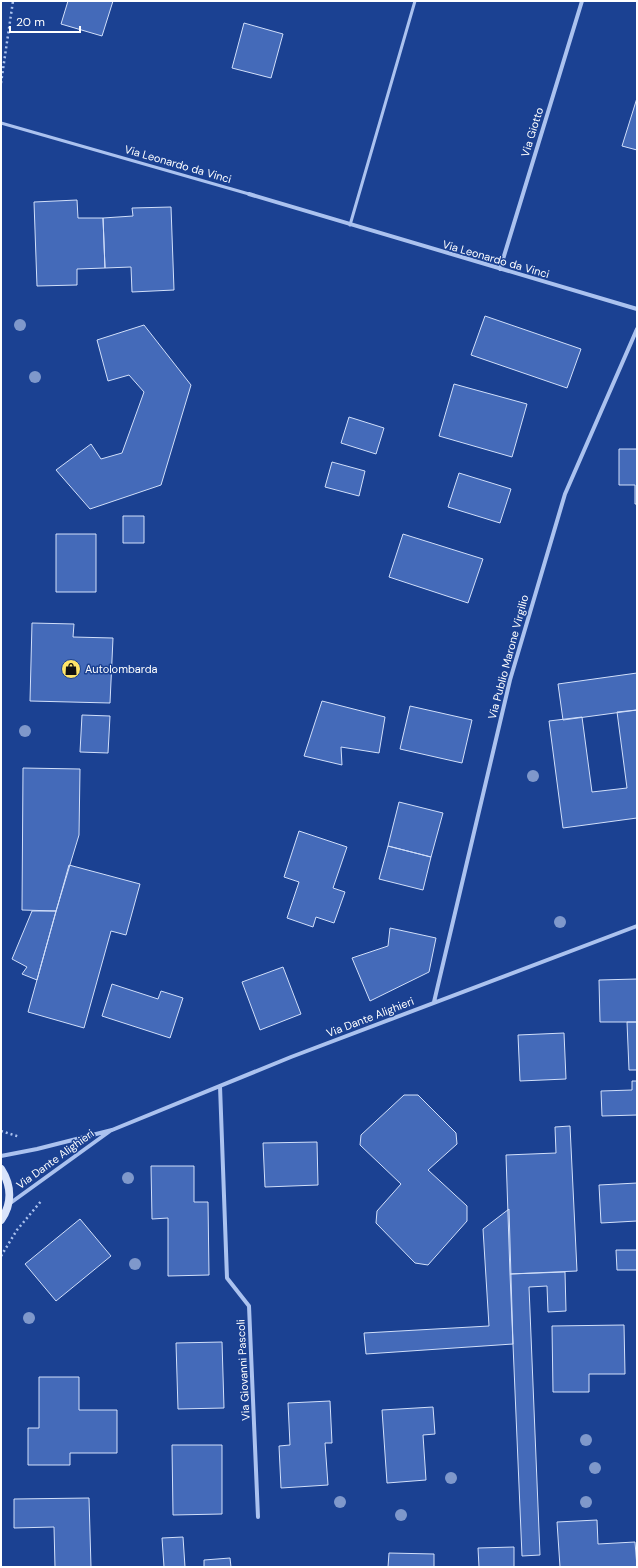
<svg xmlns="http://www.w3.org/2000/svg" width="638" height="1568" viewBox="0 0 638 1568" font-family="'DM Sans',sans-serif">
  <rect width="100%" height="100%" fill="#1b4192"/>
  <path fill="#446ab9" stroke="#d1dffa" d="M68,1H113L102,36L61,24Z
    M244,23L283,34L271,78L232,68Z
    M637,98V150L622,146Z
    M77,200L78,218H103L105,268L77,269V285L37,286L34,202Z
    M171,207L174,290L132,292L131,267L105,268L103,218L133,216L132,208Z
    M485,316L581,349L567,388L471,355Z
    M144,325L191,385L161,485L90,509L56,470L91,444L101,459L122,453L144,392L129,375L108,381L97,340Z
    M454,384L527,404L512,457L439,436Z
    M349,417L384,428L376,454L341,443Z
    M619,449H637V504H635V485H619Z
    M332,462L365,471L359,496L325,487Z
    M459,473L511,489L500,523L448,507Z
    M123,516H144V543H123Z
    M56,534H96V592H56Z
    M403,534L483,559L468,603L389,577Z
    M32,623L74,624L73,637L113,638L110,703L30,701Z
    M637,673V710L563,720L558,684Z
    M322,701L385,717L379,753L341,747L342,765L304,756Z
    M410,706L472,720L462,763L400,749Z
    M637,710V818L563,828L549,721L582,717L592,792L627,788L617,712Z
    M82,715L110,716L108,753L80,752Z
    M23,768L80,769L79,835L56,911L22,910Z
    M399,802L443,813L431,857L388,846Z
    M299,831L347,847L333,888L345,892L334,923L316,917L313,927L287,918L299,882L284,877Z
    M388,846L431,857L423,890L379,879Z
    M69,865L140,884L126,935L111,931L84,1028L28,1012Z
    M32,911H56L37,980L22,974L27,967L12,959Z
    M390,928L436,938L429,972L370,1001L352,958L388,946Z
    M283,967L301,1014L260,1030L242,982Z
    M637,979V1022H600L599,980Z
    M112,984L158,999L161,991L183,998L170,1038L102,1016Z
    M627,1022H637V1070H629Z
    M564,1033L566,1079L520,1081L518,1035Z
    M632,1081H637V1115L602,1116L601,1091L632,1090Z
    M404,1095H418L456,1133L457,1144L428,1170L467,1206V1221L428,1265L415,1263L376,1223L377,1211L401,1184L360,1145L361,1135Z
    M570,1126L577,1271L510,1274L506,1155L556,1153L555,1127Z
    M317,1142L318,1185L265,1187L263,1143Z
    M151,1166H194V1202H208L209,1275L168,1276V1218L152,1219Z
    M637,1183V1221L601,1223L599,1185Z
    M509,1209L513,1344L366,1354L364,1333L489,1326L483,1229Z
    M80,1219L111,1256L56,1301L25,1264Z
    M616,1250H637V1270H617Z
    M565,1272L566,1311L548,1312L547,1286L529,1287L540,1555L522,1556L510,1274Z
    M624,1325L625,1374H589V1392H553L552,1326Z
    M222,1342L224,1408L178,1409L176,1343Z
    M39,1377H79V1410H117V1453H70V1465H28V1428H39Z
    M330,1401L332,1443H325L328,1485L281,1488L279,1446L290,1445L288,1403Z
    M433,1407L435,1434L423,1435L426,1480L387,1483L382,1410Z
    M172,1445H222V1514L173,1515Z
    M89,1498L91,1567H55L54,1527L14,1528V1499Z
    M597,1520L598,1544L635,1542L637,1567H560L557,1522Z
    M183,1537L185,1567H164L162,1538Z
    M514,1547V1567H479L478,1548Z
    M389,1553L434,1554V1567H388Z
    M230,1558L231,1567H204V1560Z"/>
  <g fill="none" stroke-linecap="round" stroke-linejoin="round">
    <path stroke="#abc2ef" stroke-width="2.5" stroke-dasharray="2 3" stroke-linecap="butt" d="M1,83L13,1
      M1,1131L20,1137
      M1,1256L17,1230L42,1200"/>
    <path stroke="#abc2ef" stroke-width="3" d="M1,123L249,194
      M350,225L415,1"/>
    <path stroke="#abc2ef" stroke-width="4" d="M249,194L637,309
      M500,269L582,1
      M434,1002L510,680L565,494L637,329
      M220,1086L227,1278L249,1306L258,1517
      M1,1156L37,1149L112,1130L291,1057L637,926
      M9,1204L110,1131"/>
    <path stroke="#d8e3fa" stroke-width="8" d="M1,1169C12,1186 12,1204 1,1220"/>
  </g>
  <g fill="#7f98cb">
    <circle cx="20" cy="325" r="6"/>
    <circle cx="35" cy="377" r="6"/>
    <circle cx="25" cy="731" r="6"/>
    <circle cx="533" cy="776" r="6"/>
    <circle cx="560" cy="922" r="6"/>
    <circle cx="128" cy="1178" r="6"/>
    <circle cx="135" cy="1264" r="6"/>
    <circle cx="29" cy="1318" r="6"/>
    <circle cx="586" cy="1440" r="6"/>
    <circle cx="595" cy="1468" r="6"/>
    <circle cx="451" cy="1478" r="6"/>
    <circle cx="340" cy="1502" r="6"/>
    <circle cx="586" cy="1502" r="6"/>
    <circle cx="401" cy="1515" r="6"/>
  </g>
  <defs>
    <symbol id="shop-disc" viewBox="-11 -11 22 22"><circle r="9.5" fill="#ffe569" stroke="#1b4192"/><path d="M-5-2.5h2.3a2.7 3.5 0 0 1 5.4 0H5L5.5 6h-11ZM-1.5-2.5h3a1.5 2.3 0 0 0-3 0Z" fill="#111"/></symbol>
  </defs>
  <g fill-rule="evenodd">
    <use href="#shop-disc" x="60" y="658" width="22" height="22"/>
  </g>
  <g text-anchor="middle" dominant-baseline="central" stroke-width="3" stroke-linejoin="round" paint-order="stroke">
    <g font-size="11" fill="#fff" stroke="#1b4192">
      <text transform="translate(532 132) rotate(-73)">Via Giotto</text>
      <text transform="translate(178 164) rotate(16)">Via Leonardo da Vinci</text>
      <text transform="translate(496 259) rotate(16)">Via Leonardo da Vinci</text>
      <text transform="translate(508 657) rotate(-75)">Via Publio Marone Virgilio</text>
      <text transform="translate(370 1017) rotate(-21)">Via Dante Alighieri</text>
      <text transform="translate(55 1159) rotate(-36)">Via Dante Alighieri</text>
      <text transform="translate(243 1370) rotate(-93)">Via Giovanni Pascoli</text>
    </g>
    <g font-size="11" fill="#fff" stroke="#1b4192" text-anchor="start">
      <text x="85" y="669">Autolombarda</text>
    </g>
  </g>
  <rect width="638" height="1568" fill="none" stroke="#ffffff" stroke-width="4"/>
  <path d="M10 26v6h70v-6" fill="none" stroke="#ffffff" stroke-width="2"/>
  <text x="16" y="26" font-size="12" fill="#ffffff" stroke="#1b4192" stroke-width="3" paint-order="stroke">20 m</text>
</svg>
